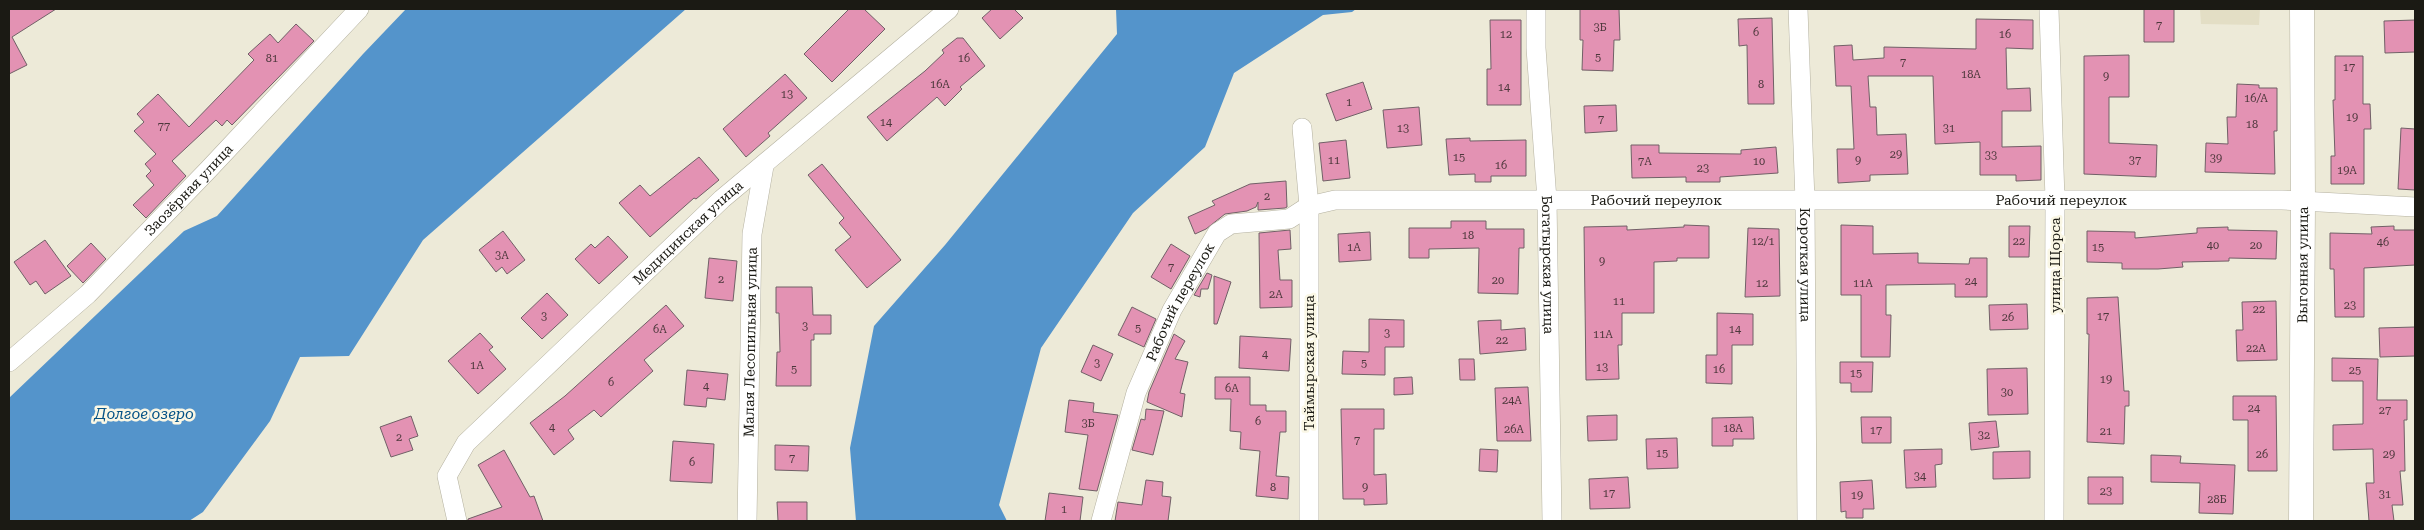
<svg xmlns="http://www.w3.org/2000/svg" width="2424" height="530" viewBox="0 0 2424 530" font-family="'Roboto Serif',serif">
  <rect width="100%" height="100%" fill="#edead8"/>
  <path fill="#e3dec5" d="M2200,9H2260L2259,25L2201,24Z"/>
  <path fill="#5494cb" d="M406,9H686L423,240L349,356L300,357L270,421L203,512L189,521H9V398L184,231L217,216L363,54Z
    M1116,9H1356L1352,12L1323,15L1234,73L1205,147L1133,213L1041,348L999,505L1007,521H856L850,448L874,326L945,245L1117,34Z"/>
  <path fill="#e392b3" stroke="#716067" d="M9,9H56L12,37L27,65L9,74Z
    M849,9H864L885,29L832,82L804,54Z
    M992,9H1014L1023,18L1000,39L982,18Z
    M1580,9H1619L1620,40H1614L1613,71L1582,70L1583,40H1580Z
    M2144,9H2174V42H2144Z
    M1772,18L1774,104H1748L1747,45L1739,46L1738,19Z
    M1976,19L2033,20V49L2006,48L2007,89L2030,88L2031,111H2002V147L2041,146V180L2016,181V175H1980V142L1935,144L1933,76H1868L1870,107H1876L1877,135L1906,134L1908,174L1870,175V181L1838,183L1837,149H1854L1851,86H1836L1834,46L1852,45L1853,60L1884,58V47L1976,49Z
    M1490,20H1521V105H1487V69H1491Z
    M2415,20V52L2385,53L2384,21Z
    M296,24L314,41L232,125L227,120L222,126L216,120L172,161L186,176L146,218L133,205L154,185L146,176L151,171L145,164L156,154L134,131L144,122L137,114L158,94L189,127L254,60L248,54L270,34L278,43Z
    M957,38H963L985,66L960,87L962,89L945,106L937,97L887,141L867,117L925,71L944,53L942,50Z
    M2129,55V97H2109V143L2157,145L2156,177L2084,174V56Z
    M2335,56H2363V104H2370L2371,129H2364V184H2331V156H2335L2333,100H2335Z
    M785,74L807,98L768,133L770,136L746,157L723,129Z
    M1363,82L1372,109L1336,121L1326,94Z
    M2237,84L2259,85V88H2277V131H2274L2275,174L2205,172L2206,143L2228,144L2227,117H2236Z
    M1616,105L1617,131L1585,133L1584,106Z
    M1419,107L1422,145L1387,148L1383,110Z
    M2401,128L2415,129V190L2398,189Z
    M1470,138V141L1526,140V176H1491V182H1475V174L1449,175L1446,139Z
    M1346,140L1350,178L1323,181L1319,143Z
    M1631,145H1659V153L1741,154V150L1776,147L1778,173L1720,177V182H1686V177L1632,178Z
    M699,157L719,180L696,199L694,198L650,237L619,203L640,185L650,196Z
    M822,164L901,260L867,288L835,250L851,237L839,223L844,218L808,175Z
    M1286,181L1287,207L1285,208L1258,210V202L1256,207L1247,211L1225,214L1206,229L1195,234L1188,217L1215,205L1212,201L1250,184Z
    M1451,221H1486V229H1524V248H1519L1518,294L1478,293L1479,248L1429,249V258H1409V228H1451Z
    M1684,225L1709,226V258H1677V261L1654,262V313H1622V345H1618L1619,379L1586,380L1584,227L1627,226V230L1684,227Z
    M1841,225L1873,226V254L1918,253V263L1969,264L1970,258H1987V297H1955V284L1886,285V315H1891L1890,357H1861V295H1841Z
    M2009,226H2030L2029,257H2009Z
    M2394,226V230H2415V265L2364,268V317H2335L2334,269H2330V233L2372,234L2371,227Z
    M2228,227V230L2277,231L2276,259L2229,258V261L2182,262L2183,267L2158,269H2122V263L2087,262V231L2135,232V238L2197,233V228Z
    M1748,228L1779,229L1780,296L1745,297Z
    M1290,230L1291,249L1278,250L1280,280H1292V307L1260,308L1259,233Z
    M503,231L525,260L507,274L502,267L496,272L479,250Z
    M1370,232L1371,260L1339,262L1338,234Z
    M608,236L628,257L599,284L575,259L591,244L595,248Z
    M45,240L71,276L45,294L36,281L30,285L14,262Z
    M91,243L106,259L83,283L67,266Z
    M1171,244L1190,256L1171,289L1151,277Z
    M709,258L737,261L733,301L705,298Z
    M1207,273L1212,275L1208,289H1201L1200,297L1194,295Z
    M1214,276L1231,282L1217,324H1214Z
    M776,287H812L813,315H831V334H814V340H811V386H776L777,352H780L779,313H776Z
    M547,293L568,315L542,339L521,318Z
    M2118,297L2124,391H2129V406H2125L2124,444L2087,442L2089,334H2087V298Z
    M2276,301L2277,360L2237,361L2236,330H2243L2242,302Z
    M2027,304L2028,329L1990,330L1989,305Z
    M666,305L684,326L644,360L653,371L601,417L594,410L568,430L574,439L554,455L530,423L565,396Z
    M1132,307L1156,319L1144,347L1118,335Z
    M1717,313L1753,314V345H1732V384L1706,383V355H1717Z
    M1369,319L1404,320V347H1385V375L1342,374L1343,351L1369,352Z
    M1501,320V330L1525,328L1526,350L1480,354L1478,321Z
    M2415,327V356L2380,357L2379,328Z
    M480,333L493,347L489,350L506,369L478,394L448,361Z
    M1174,334L1185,341L1175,359L1188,362L1180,393L1185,394L1182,417L1147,402L1149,392Z
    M1240,336L1291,339L1289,371L1239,368Z
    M1093,345L1113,354L1101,381L1081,372Z
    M2332,358L2378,359L2377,400H2407V420H2404L2405,471H2400L2403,505H2392L2394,521H2369L2366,483H2374L2373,449L2333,450V425L2363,424V381H2332Z
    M1459,359H1474L1475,380H1460Z
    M1840,362H1873L1872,392H1851V383H1840Z
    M2027,368L2028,414L1988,415L1987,369Z
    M687,370L728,374L725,400L707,398L706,407L684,405Z
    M1215,377H1250V405H1266V411H1286V432H1280L1276,476L1289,477L1288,499L1256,496L1260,451L1240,449L1241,432L1230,431L1231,399H1215Z
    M1412,377L1413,394L1394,395V378Z
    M1528,387L1531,441H1497L1495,388Z
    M2233,396H2276L2277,471H2248V420H2233Z
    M1069,400L1094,403L1093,412L1118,415L1097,491L1079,489L1088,435L1065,432Z
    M1146,409L1164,411L1153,455L1132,450L1141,419L1145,420Z
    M1341,409H1384V429H1374V475L1386,474L1387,504L1364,505V499H1343Z
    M1617,415V440L1588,441L1587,416Z
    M411,416L418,436L409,439L413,450L391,457L380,427Z
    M1753,417L1754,439H1733V446H1712V418Z
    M1861,417H1891V443H1862Z
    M1996,421L1999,447L1971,450L1969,423Z
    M1677,438L1678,468L1647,469L1646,439Z
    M673,441L714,444L712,483L670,481Z
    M775,445L809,446L808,471L775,470Z
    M1480,449L1498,450L1497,472L1479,471Z
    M1942,449V464L1935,465L1936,487L1906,488L1904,450Z
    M504,450L530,497L534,496L543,521H468V519L502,507L478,465Z
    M2030,451V478L1993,479V452Z
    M2151,455L2181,456L2180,463L2235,465L2233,514L2199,513L2200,483L2151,482Z
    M1628,477L1630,508L1590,509L1589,479Z
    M2088,477H2123V504H2088Z
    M1146,480L1163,482L1162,496L1171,497L1168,521H1115L1118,502L1142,505Z
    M1872,480L1874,509H1863V518H1846V511L1841,512L1840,482Z
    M1049,493L1083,497L1080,521H1045Z
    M777,502H807V521H778Z"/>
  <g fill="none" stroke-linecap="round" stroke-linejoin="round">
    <defs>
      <g id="minor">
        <path id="s1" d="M1536,9V48L1547,200L1552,521"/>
        <path id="s2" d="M1798,9L1805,201L1807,521"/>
        <path d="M2049,9L2055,200L2054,521"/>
        <path d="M1302,128L1309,206V521"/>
        <path id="s3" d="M9,362L88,294L208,170L359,9"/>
        <path id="s4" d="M457,521L447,476L466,443L722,199L949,9"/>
        <path id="s5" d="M747,521L752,234L764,166"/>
        <path id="s6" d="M1101,521L1136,393L1172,310L1217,233L1231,224L1289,219L1309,206L1335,200H2282L2415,207"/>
      </g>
      <g id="tertiary">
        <path id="s7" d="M2301,521L2303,202L2302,9"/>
      </g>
    </defs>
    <use href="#minor" stroke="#b4b1a0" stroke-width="20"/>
    <use href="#tertiary" stroke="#b4b1a0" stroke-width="25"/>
    <use href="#minor" stroke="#fff" stroke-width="19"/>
    <use href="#tertiary" stroke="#fff" stroke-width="24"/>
  </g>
  <g text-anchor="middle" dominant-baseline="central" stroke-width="5" stroke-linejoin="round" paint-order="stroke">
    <g font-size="11" fill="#4d383c">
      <text x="2159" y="25">7</text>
      <text x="1600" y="27">3Б</text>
      <text x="1756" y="32">6</text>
      <text x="1506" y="34">12</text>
      <text x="2005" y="34">16</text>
      <text x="1598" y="57">5</text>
      <text x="272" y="58">81</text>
      <text x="964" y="58">16</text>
      <text x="1903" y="62">7</text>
      <text x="2349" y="67">17</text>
      <text x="1971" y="74">18А</text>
      <text x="2106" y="76">9</text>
      <text x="940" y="84">16А</text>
      <text x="1761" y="84">8</text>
      <text x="1504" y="87">14</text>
      <text x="787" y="94">13</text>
      <text x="2256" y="98">16/А</text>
      <text x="1349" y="102">1</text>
      <text x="2352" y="117">19</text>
      <text x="1601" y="119">7</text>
      <text x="886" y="122">14</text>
      <text x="2252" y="124">18</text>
      <text x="164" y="126">77</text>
      <text x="1403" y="128">13</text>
      <text x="1949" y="128">31</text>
      <text x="1896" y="154">29</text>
      <text x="1991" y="155">33</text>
      <text x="1459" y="157">15</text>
      <text x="2216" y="158">39</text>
      <text x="1334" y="160">11</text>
      <text x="1858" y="160">9</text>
      <text x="2135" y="160">37</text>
      <text x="1645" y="161">7А</text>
      <text x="1759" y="161">10</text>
      <text x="1501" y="165">16</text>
      <text x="1703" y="168">23</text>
      <text x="2347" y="170">19А</text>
      <text x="1267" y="196">2</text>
      <text x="1468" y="235">18</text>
      <text x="1763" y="241">12/1</text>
      <text x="2019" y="241">22</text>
      <text x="2383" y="242">46</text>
      <text x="2213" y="245">40</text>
      <text x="2256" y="245">20</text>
      <text x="1354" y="247">1А</text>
      <text x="2098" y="247">15</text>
      <text x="502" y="255">3А</text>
      <text x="1602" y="261">9</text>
      <text x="1171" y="267">7</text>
      <text x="721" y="279">2</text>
      <text x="1498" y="280">20</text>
      <text x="1971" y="281">24</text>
      <text x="1762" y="283">12</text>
      <text x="1863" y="283">11А</text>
      <text x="1276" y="294">2А</text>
      <text x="1619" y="301">11</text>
      <text x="2350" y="305">23</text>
      <text x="2259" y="309">22</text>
      <text x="544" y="316">3</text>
      <text x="2103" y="316">17</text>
      <text x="2008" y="317">26</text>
      <text x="805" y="326">3</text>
      <text x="1138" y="328">5</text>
      <text x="660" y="329">6А</text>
      <text x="1735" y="329">14</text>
      <text x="1387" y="333">3</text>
      <text x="1603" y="334">11А</text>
      <text x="1502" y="340">22</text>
      <text x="2256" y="348">22А</text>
      <text x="1265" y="354">4</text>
      <text x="1097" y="363">3</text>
      <text x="1364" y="363">5</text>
      <text x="477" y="365">1А</text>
      <text x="1602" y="367">13</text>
      <text x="794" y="369">5</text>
      <text x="1719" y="369">16</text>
      <text x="2355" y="370">25</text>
      <text x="1856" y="373">15</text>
      <text x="2106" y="379">19</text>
      <text x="611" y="382">6</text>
      <text x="706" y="386">4</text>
      <text x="1232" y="388">6А</text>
      <text x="2007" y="392">30</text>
      <text x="1512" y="400">24А</text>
      <text x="2254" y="408">24</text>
      <text x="2385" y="410">27</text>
      <text x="1258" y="421">6</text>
      <text x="1088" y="423">3Б</text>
      <text x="552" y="427">4</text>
      <text x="1733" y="428">18А</text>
      <text x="1514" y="429">26А</text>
      <text x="1876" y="430">17</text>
      <text x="2106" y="431">21</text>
      <text x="1984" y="435">32</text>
      <text x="399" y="437">2</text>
      <text x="1357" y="440">7</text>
      <text x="1662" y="453">15</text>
      <text x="2262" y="454">26</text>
      <text x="2389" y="454">29</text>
      <text x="792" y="458">7</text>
      <text x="692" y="462">6</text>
      <text x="1920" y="476">34</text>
      <text x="1273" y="487">8</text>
      <text x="1365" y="487">9</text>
      <text x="2106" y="491">23</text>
      <text x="1609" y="493">17</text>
      <text x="2385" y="494">31</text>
      <text x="1857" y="495">19</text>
      <text x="2217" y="499">28Б</text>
      <text x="1064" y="509">1</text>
    </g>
    <g font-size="14" fill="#1b1a14" stroke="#faf7e5">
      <text stroke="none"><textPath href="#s3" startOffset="249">Заозёрная улица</textPath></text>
      <text stroke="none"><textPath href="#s6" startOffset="759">Рабочий переулок</textPath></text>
      <text stroke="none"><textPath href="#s6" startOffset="1164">Рабочий переулок</textPath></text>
      <text stroke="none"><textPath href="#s4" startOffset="390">Медицинская улица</textPath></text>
      <text stroke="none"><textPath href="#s1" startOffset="256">Богатырская улица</textPath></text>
      <text stroke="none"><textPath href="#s2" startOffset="256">Короткая улица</textPath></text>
      <text transform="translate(2055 265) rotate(-90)">улица Щорса</text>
      <text stroke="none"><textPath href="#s7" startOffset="256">Выгонная улица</textPath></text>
      <text stroke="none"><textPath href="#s6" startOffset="234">Рабочий переулок</textPath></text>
      <text stroke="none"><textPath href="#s5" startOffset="179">Малая Лесопильная улица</textPath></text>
      <text transform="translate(1309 363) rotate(-90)">Таймырская улица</text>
    </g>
    <g font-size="15" font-style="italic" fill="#045286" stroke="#faf7e5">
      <text x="144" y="414">Долгое озеро</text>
    </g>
  </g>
  <rect width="2424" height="530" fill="none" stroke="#1b1a14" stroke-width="20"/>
</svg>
